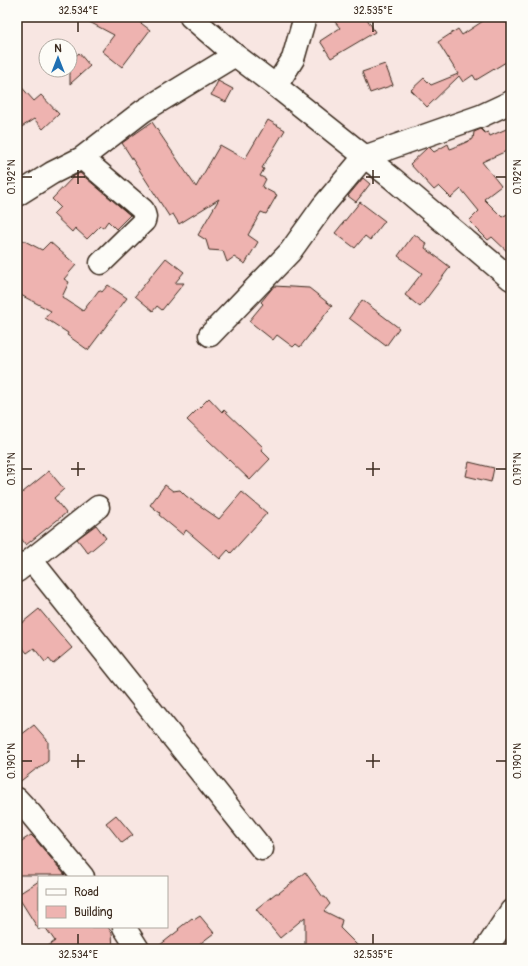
<svg xmlns="http://www.w3.org/2000/svg" width="528" height="966" viewBox="0 0 528 966" font-family="Pangolin,sans-serif">
  <rect width="100%" height="100%" fill="#f8e6e2"/>
  <filter id="ink" filterUnits="userSpaceOnUse"><feTurbulence type="fractalNoise" baseFrequency=".025" numOctaves="2"/><feDisplacementMap in="SourceGraphic" scale="8" xChannelSelector="R" yChannelSelector="G"/><feConvolveMatrix kernelMatrix="1 2 1 2 8 2 1 2 1" color-interpolation-filters="sRGB"/></filter>
  <g filter="url(#ink)">
    <path fill="#eeb3b0" stroke="#3b2a1e" d="M80,17H133L150,30L122,67L102,51L114,35Z
      M331,17H366L375,32L331,58L320,41L340,28Z
      M489,17H503L511,29V59L476,80L473,75L463,82L459,76L427,107L411,90L424,78L431,85L458,74L438,42L458,29L462,35Z
      M79,53L90,66L70,84V61Z
      M385,64L393,85L370,93L362,72Z
      M218,81L233,89L226,102L211,95Z
      M17,82L34,101L41,95L59,114L43,129L34,119L17,130Z
      M268,120L285,130L262,168L264,169L260,176L266,179L262,187L277,195L266,214L261,212L248,235L258,242L245,264L234,257L227,262L223,251L209,250L206,240L198,235L219,199L179,224L173,214L169,216L122,143L152,122L196,187L220,145L245,159Z
      M511,127V149L482,162L501,186L484,199L502,217L511,212V255L492,237L488,240L469,221L479,211L461,189L451,198L439,186L434,190L410,164L427,148L429,147L434,152L448,144L450,149L453,148L473,139L474,132L481,129L485,133L488,132L490,136Z
      M80,173L130,215L116,229L108,221L103,228L100,226L87,239L75,228L72,232L53,214L60,207L52,199L74,176Z
      M363,178L370,184L356,202L348,196Z
      M360,202L385,221L370,240L365,236L355,248L335,233Z
      M414,234L427,244L425,248L450,267L420,307L405,295L422,273L398,256Z
      M17,237L42,250L50,242L76,265L64,279L69,282L62,297L83,311L99,290L102,292L108,285L127,298L88,350L67,335L68,333L45,318L51,311L17,293Z
      M166,258L184,272L175,283H184L162,310L157,306L153,311L135,296Z
      M274,286L309,288L332,306L300,347L296,344L293,347L277,335L273,340L249,321L263,304L261,302Z
      M362,300L399,328L386,346L349,318Z
      M209,398L222,412L224,410L263,447L261,450L270,459L250,480L187,420Z
      M469,462L494,468L491,482L466,476Z
      M49,471L64,489L54,498L66,513L26,545L17,533V497Z
      M165,485L173,491L180,490L186,496L219,519L242,492L267,513L231,553L228,550L220,559L186,530L183,535L159,515L160,513L150,505Z
      M96,525L106,538L88,553L77,539Z
      M39,609L72,648L53,664L49,659L45,662L34,648L27,653L17,641V627Z
      M34,725L48,741V761L38,769H36L17,784V738Z
      M116,815L133,835L122,843L106,823Z
      M31,835L35,839L65,875H17V844Z
      M305,872L323,897H325L330,904L324,911L342,920L340,928L361,949H305V917L280,938L256,909L276,893H279Z
      M39,881V930L17,895Z
      M200,916L214,933L193,949H155L179,930L178,929L192,918L194,920Z
      M45,927H108L112,933L113,949H44L55,941Z"/>
    <g fill="none" stroke-linecap="round" stroke-linejoin="round">
      <defs>
        <path id="minor" d="M191,17L235,55L276,86L393,179L511,279
          M276,86L293,59L305,17
          M82,158L143,210L145,217L144,221L101,263
          M17,195L52,173L82,158L143,111L235,55
          M210,335L290,252L323,206L364,157L481,116L511,102
          M32,561L262,849
          M17,571L98,507
          M17,799L30,813L83,877
          M124,927L138,949
          M486,949L511,911"/>
      </defs>
      <use href="#minor" stroke="#3b2a1e" stroke-width="25"/>
      <use href="#minor" stroke="#fdfcf7" stroke-width="22"/>
    </g>
  </g>
  <path fill="none" stroke="#3b2a1e" stroke-width="1.5" d="M78,22V32M373,22V32M78,170V184M373,170V184M22,177H32M71,177H85M366,177H380M496,177H506M78,462V476M373,462V476M22,469H32M71,469H85M366,469H380M496,469H506M78,754V768M373,754V768M22,761H32M71,761H85M366,761H380M496,761H506M78,934V944M373,934V944"/>
  <rect width="528" height="966" fill="none" stroke="#fdfcf7" stroke-width="44"/>
  <rect x="38" y="876" width="130" height="52" fill="#fdfcf7" stroke="#afa8a0"/>
  <rect x="46" y="889" width="20" height="6" fill="#fdfcf7" stroke="#afa8a0"/>
  <text x="74" y="896" font-size="12" fill="#3b2a1e">Road</text>
  <rect x="46" y="906" width="20" height="12" fill="#eeb3b0" stroke="#afa8a0"/>
  <text x="74" y="916" font-size="12" fill="#3b2a1e">Building</text>
  <g transform="translate(58 58)"><circle r="19" fill="#fdfcf7" stroke="#afa8a0"/>
  <path d="M0-3L7 15L0 10L-7 15Z" fill="#1f6fb2"/>
  <text y="-6" font-size="11" font-weight="bold" text-anchor="middle" fill="#3b2a1e">N</text>
  </g>
  <rect x="22" y="22" width="484" height="922" fill="none" stroke="#3b2a1e" stroke-width="1.5"/>
  <g font-size="10" text-anchor="middle" fill="#3b2a1e">
    <text x="78" y="14">32.534°E</text>
    <text x="373" y="14">32.535°E</text>
    <text transform="translate(11 177) rotate(-90)" y="4">0.192°N</text>
    <text transform="translate(517 177) rotate(-90)" y="4">0.192°N</text>
    <text transform="translate(11 469) rotate(-90)" y="4">0.191°N</text>
    <text transform="translate(517 469) rotate(-90)" y="4">0.191°N</text>
    <text transform="translate(11 761) rotate(-90)" y="4">0.190°N</text>
    <text transform="translate(517 761) rotate(-90)" y="4">0.190°N</text>
    <text x="78" y="958">32.534°E</text>
    <text x="373" y="958">32.535°E</text>
  </g>
</svg>
